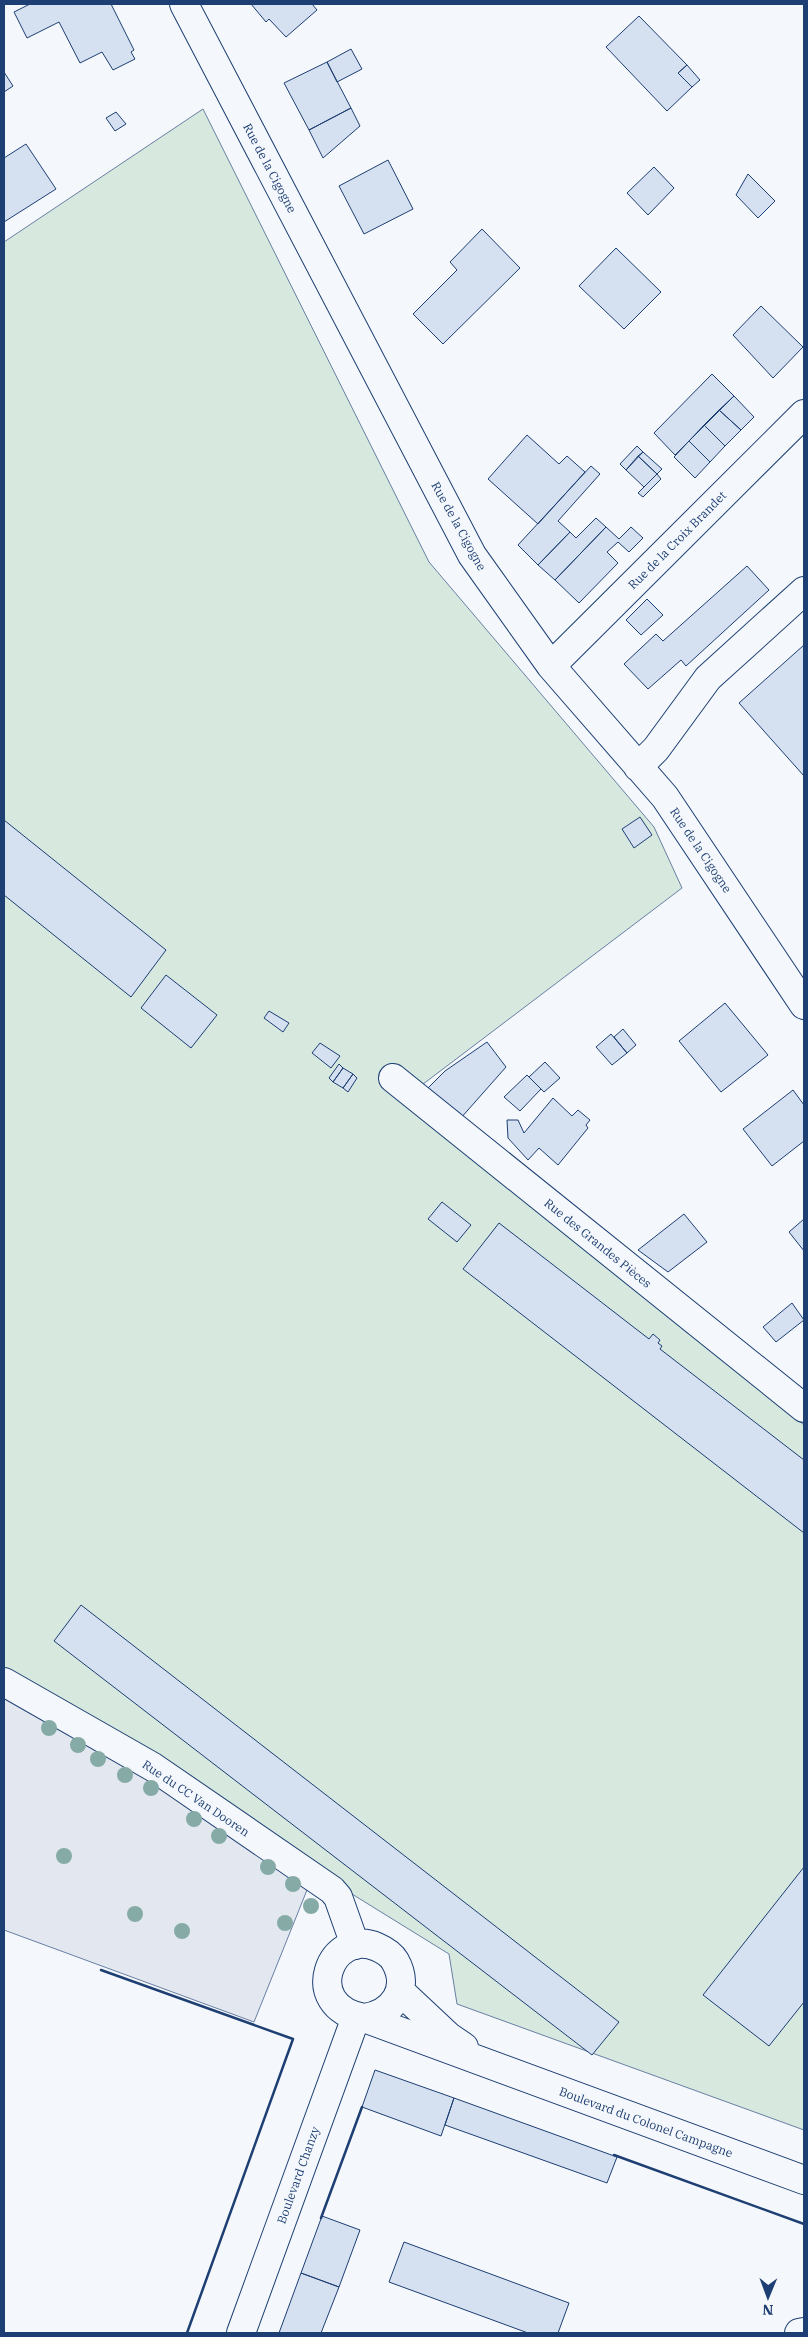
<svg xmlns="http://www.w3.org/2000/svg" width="808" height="2337" viewBox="0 0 808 2337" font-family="'IBM Plex Serif',serif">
  <rect width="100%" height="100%" fill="#f4f7fb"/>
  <path fill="#d7e8df" stroke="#687fa3" d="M203,109L429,562L654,827L682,888L402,1100L804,1425V2130L457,2004L449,1954L4,1679V242Z"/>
  <path fill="#e3e8f0" stroke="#687fa3" d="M4,1695L93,1743L309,1885L254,2022L4,1930Z"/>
  <path fill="#d5e0f0" stroke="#1d3f73" d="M30,4H111L134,50L131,52L135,59L113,70L102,52L80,63L59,22L27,38L14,12Z
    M251,4H312L317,10L286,37L269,19L266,22Z
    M639,16L687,65L678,73L692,87L667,111L606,47Z
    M351,49L362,69L337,82L327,62Z
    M327,62L351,108L309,130L284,83Z
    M687,65L700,80L692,87L678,73Z
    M4,72L13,86L4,92Z
    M351,108L360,126L323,158L309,130Z
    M116,112L126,124L115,131L106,118Z
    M26,144L56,189L4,222V158Z
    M388,160L413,209L364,234L339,186Z
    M654,167L674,188L648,215L627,193Z
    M748,174L775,201L758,218L736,195Z
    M482,229L520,268L443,344L413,314L457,270L450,262Z
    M616,248L661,292L624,329L579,286Z
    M761,306L803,347L773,378L733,335Z
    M712,374L734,396L675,455L654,433Z
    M734,396L754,417L741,430L719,410Z
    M719,410L741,430L725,446L704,425Z
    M704,425L725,446L710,462L689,441Z
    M527,435L559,464L567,456L585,472L538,524L488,479Z
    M689,441L710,462L695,478L674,457Z
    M637,446L643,452L626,470L620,464Z
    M643,452L662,469L657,474L638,456Z
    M638,456L657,474L644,487L626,470Z
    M591,466L600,474L558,521L570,532L538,565L518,545Z
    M657,474L661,479L643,497L638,493Z
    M596,518L606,527L555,580L538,565L570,532L576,538Z
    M606,527L619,539L631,527L643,538L629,552L618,542L607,552L618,563L579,603L555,580Z
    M747,566L769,590L686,666L681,660L648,689L624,664L656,634L663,641Z
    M647,599L663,615L641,635L626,620Z
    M804,645V776L739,703Z
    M640,817L652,835L634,848L622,829Z
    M4,820L166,950L131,997L4,895Z
    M166,975L217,1015L191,1048L141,1008Z
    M725,1003L768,1055L721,1092L679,1041Z
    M269,1011L289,1023L283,1032L264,1018Z
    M623,1029L636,1045L627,1053L614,1037Z
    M611,1034L627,1053L612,1065L596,1047Z
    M487,1042L506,1067L460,1119L427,1089L445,1071Z
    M320,1043L340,1056L331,1068L312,1053Z
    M545,1062L560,1078L544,1092L529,1077Z
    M339,1064L343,1068L333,1082L329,1078Z
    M343,1068L353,1074L343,1088L333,1082Z
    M353,1074L357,1078L348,1092L343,1088Z
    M527,1075L541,1089L520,1111L504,1097Z
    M793,1090L804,1105V1141L772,1166L743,1129Z
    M553,1098L572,1116L578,1110L590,1120L586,1125L588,1128L558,1165L539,1148L528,1160L508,1138L507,1120H518L524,1133Z
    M442,1202L471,1225L457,1242L428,1219Z
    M684,1214L707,1242L668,1272L638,1250Z
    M804,1219V1251L789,1232Z
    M499,1223L649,1339L653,1334L660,1340L658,1343L662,1346L660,1349L804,1460V1533L463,1269Z
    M792,1303L804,1320L776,1342L763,1327Z
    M81,1605L619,2022L592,2055L54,1641Z
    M804,1867V2002L769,2046L703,1995Z
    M375,2070L454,2098L441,2136L362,2107Z
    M454,2098L617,2157L607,2183L445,2125Z
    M322,2216L360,2230L339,2287L301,2273Z
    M404,2242L569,2303L558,2333H528L389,2282Z
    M301,2273L339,2287L321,2333H279Z"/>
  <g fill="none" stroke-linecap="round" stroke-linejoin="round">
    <defs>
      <path id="minor" d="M184,4L472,555L551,666L665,797L804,1005
        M551,666L804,414
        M638,767L656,749L708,678L804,591
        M393,1078L804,1408
        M4,1682L153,1767L332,1890L338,1897L355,1945
        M400,1991L448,2036L464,2047
        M364,2018C393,2014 411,1989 395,1961C391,1954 384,1950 377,1947C331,1927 299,2006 364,2018L804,2180
        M241,2333L356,2017
        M799,2333L804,2332"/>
    </defs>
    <use href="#minor" stroke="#1d3f73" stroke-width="30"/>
    <use href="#minor" stroke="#f4f7fb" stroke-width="28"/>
    <path stroke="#1d3f73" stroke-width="2.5" d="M101,1970L293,2039L187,2333
      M614,2155L804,2224
      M321,2218L362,2107"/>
  </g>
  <g fill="#86aba6">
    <circle cx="49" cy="1728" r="8"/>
    <circle cx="78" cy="1745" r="8"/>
    <circle cx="98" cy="1759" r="8"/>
    <circle cx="125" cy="1775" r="8"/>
    <circle cx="151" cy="1788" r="8"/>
    <circle cx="194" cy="1819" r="8"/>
    <circle cx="219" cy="1836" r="8"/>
    <circle cx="64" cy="1856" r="8"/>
    <circle cx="268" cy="1867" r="8"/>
    <circle cx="293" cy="1884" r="8"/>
    <circle cx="311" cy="1906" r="8"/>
    <circle cx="135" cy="1914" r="8"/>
    <circle cx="285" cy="1923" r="8"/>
    <circle cx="182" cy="1931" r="8"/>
  </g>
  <g text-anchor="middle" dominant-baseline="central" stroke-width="4" stroke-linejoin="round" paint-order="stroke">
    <g font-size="12" fill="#1d3f73" stroke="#f4f7fb">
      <text transform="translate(270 168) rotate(62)">Rue de la Cigogne</text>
      <text transform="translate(459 526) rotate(61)">Rue de la Cigogne</text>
      <text transform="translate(677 540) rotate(-45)">Rue de la Croix Brandet</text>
      <text transform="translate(701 850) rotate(56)">Rue de la Cigogne</text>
      <text transform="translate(598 1243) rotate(39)">Rue des Grandes Pièces</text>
      <text transform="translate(196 1798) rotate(34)">Rue du CC Van Dooren</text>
      <text transform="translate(646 2122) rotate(20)">Boulevard du Colonel Campagne</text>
      <text transform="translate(298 2175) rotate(-70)">Boulevard Chanzy</text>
    </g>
  </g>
  <rect width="808" height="2337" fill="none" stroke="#1d3f73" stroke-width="10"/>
  <g transform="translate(768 2297) rotate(181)" stroke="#f4f7fb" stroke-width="4" paint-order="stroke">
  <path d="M0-4L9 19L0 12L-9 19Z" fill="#1d3f73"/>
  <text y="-8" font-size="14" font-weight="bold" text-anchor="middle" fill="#1d3f73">N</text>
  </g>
</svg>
